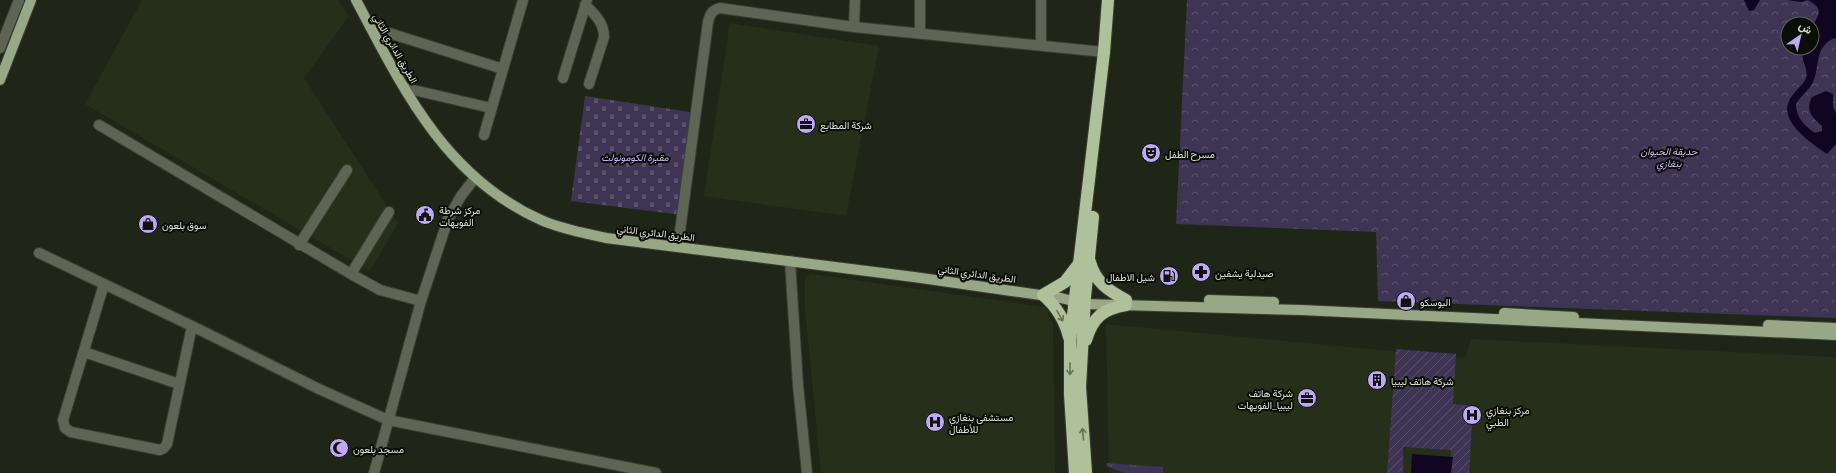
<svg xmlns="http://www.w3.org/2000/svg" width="1836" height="473" viewBox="0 0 1836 473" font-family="Literata,Vazirmatn,serif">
  <defs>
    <pattern id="grass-tufts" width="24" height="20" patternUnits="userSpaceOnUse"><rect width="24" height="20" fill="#3d3553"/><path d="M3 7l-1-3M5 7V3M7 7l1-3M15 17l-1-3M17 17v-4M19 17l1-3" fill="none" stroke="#58526b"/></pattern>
    <pattern id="cemetery-stones" width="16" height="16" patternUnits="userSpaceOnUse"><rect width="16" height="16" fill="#3d3553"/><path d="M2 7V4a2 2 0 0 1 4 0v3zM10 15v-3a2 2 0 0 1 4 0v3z" fill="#58526b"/></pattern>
    <pattern id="park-crowns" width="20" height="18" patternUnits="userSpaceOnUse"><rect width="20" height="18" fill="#3d3553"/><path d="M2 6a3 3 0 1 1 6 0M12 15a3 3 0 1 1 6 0" fill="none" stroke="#58526b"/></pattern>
    <pattern id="garden-furrows" width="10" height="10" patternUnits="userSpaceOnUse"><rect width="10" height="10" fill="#3d3553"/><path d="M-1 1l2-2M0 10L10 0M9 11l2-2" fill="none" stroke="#58526b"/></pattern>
  </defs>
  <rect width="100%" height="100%" fill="#1f2617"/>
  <path fill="#262f1a" d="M142,0H338L349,16L304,78L398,223L370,271L85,104Z
    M730,23L879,46L846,216L704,196Z
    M811,274L1045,307L1053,324L1055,473H821L805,310V277Z
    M1106,324L1465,358L1471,339L1836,357V473H1109Z"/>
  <path fill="url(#grass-tufts)" d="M1106,463L1163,467V473H1124L1107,466Z"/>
  <path fill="url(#cemetery-stones)" d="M585,96L696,113L682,215L571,201Z"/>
  <path fill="url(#park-crowns)" fill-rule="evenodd" d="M1187,0H1836V318L1378,301L1376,232L1176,224ZM1788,24H1812V48H1788Z"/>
  <path fill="url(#garden-furrows)" d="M1396,349L1456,354L1453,404L1473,406L1469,473H1451V450L1403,447V473H1387Z"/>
  <path fill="#100622" d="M1744,0H1760L1754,10L1749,11Z
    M1787,0H1836V38C1814,44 1820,68 1813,82C1809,91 1800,96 1796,104C1796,118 1805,126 1815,133L1822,131V126C1812,117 1805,111 1812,97L1826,91L1833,94V107L1836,113V144L1827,154C1812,144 1779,122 1789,101C1793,92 1802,87 1806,78C1808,72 1805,66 1803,60C1802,57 1803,52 1803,48H1812C1812,42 1810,34 1812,29C1816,15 1827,11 1808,0L1801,2Z
    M1412,454L1453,457L1451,473H1411Z"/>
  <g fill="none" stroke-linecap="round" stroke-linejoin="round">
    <defs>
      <path id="minor" d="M920,0V33
        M585,5C595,14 604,23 604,37L589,84
        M370,27L503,69
        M854,27L855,0
        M1041,45V0
        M0,48L19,0
        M563,78L587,0
        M405,88L491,108
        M99,125L351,274L380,290L421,301
        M484,135L523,0
        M299,245L347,170
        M678,246L708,22C710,14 712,10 720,8L854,27L1104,52
        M39,253L192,326L319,389L388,420L656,473
        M790,261L798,385L807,473
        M351,274L389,212
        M104,284L63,420L65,428L71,432L160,450L164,448L167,444L192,326
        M84,352L179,384
        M374,473L421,301L448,219L461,196L475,178"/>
      <path id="major" d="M356,0C403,89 445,177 541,220C561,229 584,233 606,238L914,277L1061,298L1084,304L1301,310L1836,335
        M0,80L31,0
        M1209,300L1274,302
        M1504,313L1574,317
        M1768,325L1836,328"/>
      <path id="highway" d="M1090,262C1095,282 1109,291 1126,300
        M1069,337C1065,321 1056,306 1043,295L1065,282L1078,265
        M1086,340C1093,317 1103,309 1126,305
        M1075,473L1070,394V341L1104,52L1108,0
        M1086,473L1080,387L1085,297L1093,217"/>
    </defs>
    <use href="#minor" stroke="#394032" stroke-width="12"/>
    <use href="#major" stroke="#394032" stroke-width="12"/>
    <use href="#highway" stroke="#394032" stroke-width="14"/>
    <use href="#minor" stroke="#5e6555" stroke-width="10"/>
    <use href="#major" stroke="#98a786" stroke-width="10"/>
    <use href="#highway" stroke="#afc19a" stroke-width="12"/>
  </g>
  <defs><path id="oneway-shaft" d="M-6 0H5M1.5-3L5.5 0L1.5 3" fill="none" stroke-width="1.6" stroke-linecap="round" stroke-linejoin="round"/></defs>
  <g stroke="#657058">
    <use href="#oneway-shaft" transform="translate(1060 316) rotate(60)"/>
    <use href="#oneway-shaft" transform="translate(1070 369) rotate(90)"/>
    <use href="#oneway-shaft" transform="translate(1083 434) rotate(-95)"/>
  </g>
  <defs>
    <symbol id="office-disc" viewBox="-11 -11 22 22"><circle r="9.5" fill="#bea9f4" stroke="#0b0e07"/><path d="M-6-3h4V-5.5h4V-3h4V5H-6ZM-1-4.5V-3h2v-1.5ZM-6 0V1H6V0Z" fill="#111"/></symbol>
    <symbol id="theatre-disc" viewBox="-11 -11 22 22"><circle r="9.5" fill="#bea9f4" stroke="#0b0e07"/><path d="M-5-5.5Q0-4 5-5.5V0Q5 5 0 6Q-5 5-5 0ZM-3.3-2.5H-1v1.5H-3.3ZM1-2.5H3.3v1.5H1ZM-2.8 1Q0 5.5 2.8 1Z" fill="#111"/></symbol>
    <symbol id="civic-disc" viewBox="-11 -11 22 22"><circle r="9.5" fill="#bea9f4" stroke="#0b0e07"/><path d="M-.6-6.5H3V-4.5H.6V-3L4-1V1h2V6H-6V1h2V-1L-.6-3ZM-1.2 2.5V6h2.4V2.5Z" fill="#111"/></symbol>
    <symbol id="shop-disc" viewBox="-11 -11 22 22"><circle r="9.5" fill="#bea9f4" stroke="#0b0e07"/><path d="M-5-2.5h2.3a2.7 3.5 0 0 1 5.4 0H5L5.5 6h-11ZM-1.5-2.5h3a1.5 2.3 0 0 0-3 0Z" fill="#111"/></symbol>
    <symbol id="pharmacy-disc" viewBox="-11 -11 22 22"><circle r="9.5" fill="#bea9f4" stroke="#0b0e07"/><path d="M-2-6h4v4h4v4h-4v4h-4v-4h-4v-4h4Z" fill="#111"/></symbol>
    <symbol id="fuel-disc" viewBox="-11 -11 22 22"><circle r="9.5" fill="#bea9f4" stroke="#0b0e07"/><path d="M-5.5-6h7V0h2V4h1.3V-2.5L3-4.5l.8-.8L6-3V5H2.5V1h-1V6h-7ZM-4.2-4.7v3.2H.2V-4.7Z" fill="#111"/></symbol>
    <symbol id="building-disc" viewBox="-11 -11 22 22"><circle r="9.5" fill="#bea9f4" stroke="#0b0e07"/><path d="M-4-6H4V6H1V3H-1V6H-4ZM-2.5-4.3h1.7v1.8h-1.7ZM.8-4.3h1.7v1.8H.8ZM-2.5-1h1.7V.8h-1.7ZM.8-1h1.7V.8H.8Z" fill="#111"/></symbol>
    <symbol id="hospital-disc" viewBox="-11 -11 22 22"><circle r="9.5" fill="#bea9f4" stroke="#0b0e07"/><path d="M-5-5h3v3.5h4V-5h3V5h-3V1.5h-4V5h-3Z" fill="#111"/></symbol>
    <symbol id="mosque-disc" viewBox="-11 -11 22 22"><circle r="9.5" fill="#bea9f4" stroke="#0b0e07"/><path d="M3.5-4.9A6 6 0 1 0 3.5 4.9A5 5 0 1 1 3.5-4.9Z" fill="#111"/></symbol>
  </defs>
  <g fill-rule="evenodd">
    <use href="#office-disc" x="795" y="113" width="22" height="22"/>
    <use href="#theatre-disc" x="1140" y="142" width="22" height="22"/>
    <use href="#civic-disc" x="414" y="204" width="22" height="22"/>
    <use href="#shop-disc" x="137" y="213" width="22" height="22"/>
    <use href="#pharmacy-disc" x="1190" y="261" width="22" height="22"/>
    <use href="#fuel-disc" x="1158" y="265" width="22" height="22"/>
    <use href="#shop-disc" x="1395" y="290" width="22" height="22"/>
    <use href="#building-disc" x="1366" y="369" width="22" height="22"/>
    <use href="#office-disc" x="1296" y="387" width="22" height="22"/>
    <use href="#hospital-disc" x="1461" y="404" width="22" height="22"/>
    <use href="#hospital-disc" x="924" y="411" width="22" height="22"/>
    <use href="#mosque-disc" x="328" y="437" width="22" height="22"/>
  </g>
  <g text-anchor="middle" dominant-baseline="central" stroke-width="4" stroke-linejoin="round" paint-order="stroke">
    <g font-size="10" fill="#dbe0d6" stroke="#0b0e07">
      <text transform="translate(396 48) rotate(60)">الطريق الدائري الثاني</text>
      <text transform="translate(656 232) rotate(7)">الطريق الدائري الثاني</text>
      <text transform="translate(977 273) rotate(8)">الطريق الدائري الثاني</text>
    </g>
    <g font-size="10" fill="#dbe0d6" stroke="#0b0e07" text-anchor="start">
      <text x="820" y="124">شركة المطابع</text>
      <text x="1165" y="153">مسرح الطفل</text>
      <text x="439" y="209">مركز شرطة<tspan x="439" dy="12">الفويهات</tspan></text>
      <text x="162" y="224">سوق بلعون</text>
      <text x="1215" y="272">صيدلية يشفين</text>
      <text x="1155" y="276" text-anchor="end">شيل الاطفال</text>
      <text x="1420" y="301">البوسكو</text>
      <text x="1391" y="380">شركة هاتف ليبيا</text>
      <text x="1293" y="392" text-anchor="end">شركة هاتف<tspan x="1293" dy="12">ليبيا_الفويهات</tspan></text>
      <text x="1486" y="409">مركز بنغازي<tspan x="1486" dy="12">الطبي</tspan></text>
      <text x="949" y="416">مستشفى بنغازي<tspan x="949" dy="12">للأطفال</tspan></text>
      <text x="353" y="448">مسجد بلعون</text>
    </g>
    <g font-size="10" font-style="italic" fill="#c4b3f1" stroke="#0b0e07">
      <text x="1669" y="150">حديقة الحيوان<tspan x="1669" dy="12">بنغازي</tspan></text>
      <text x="635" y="156">مقبرة الكومونولث</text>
    </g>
  </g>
  <g transform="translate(1800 36) rotate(34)"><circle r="19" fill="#0b0e07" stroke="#5e625a"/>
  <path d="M0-3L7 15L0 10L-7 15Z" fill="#bea9f4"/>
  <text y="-6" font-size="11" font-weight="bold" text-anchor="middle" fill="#dbe0d6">ش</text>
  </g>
</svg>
